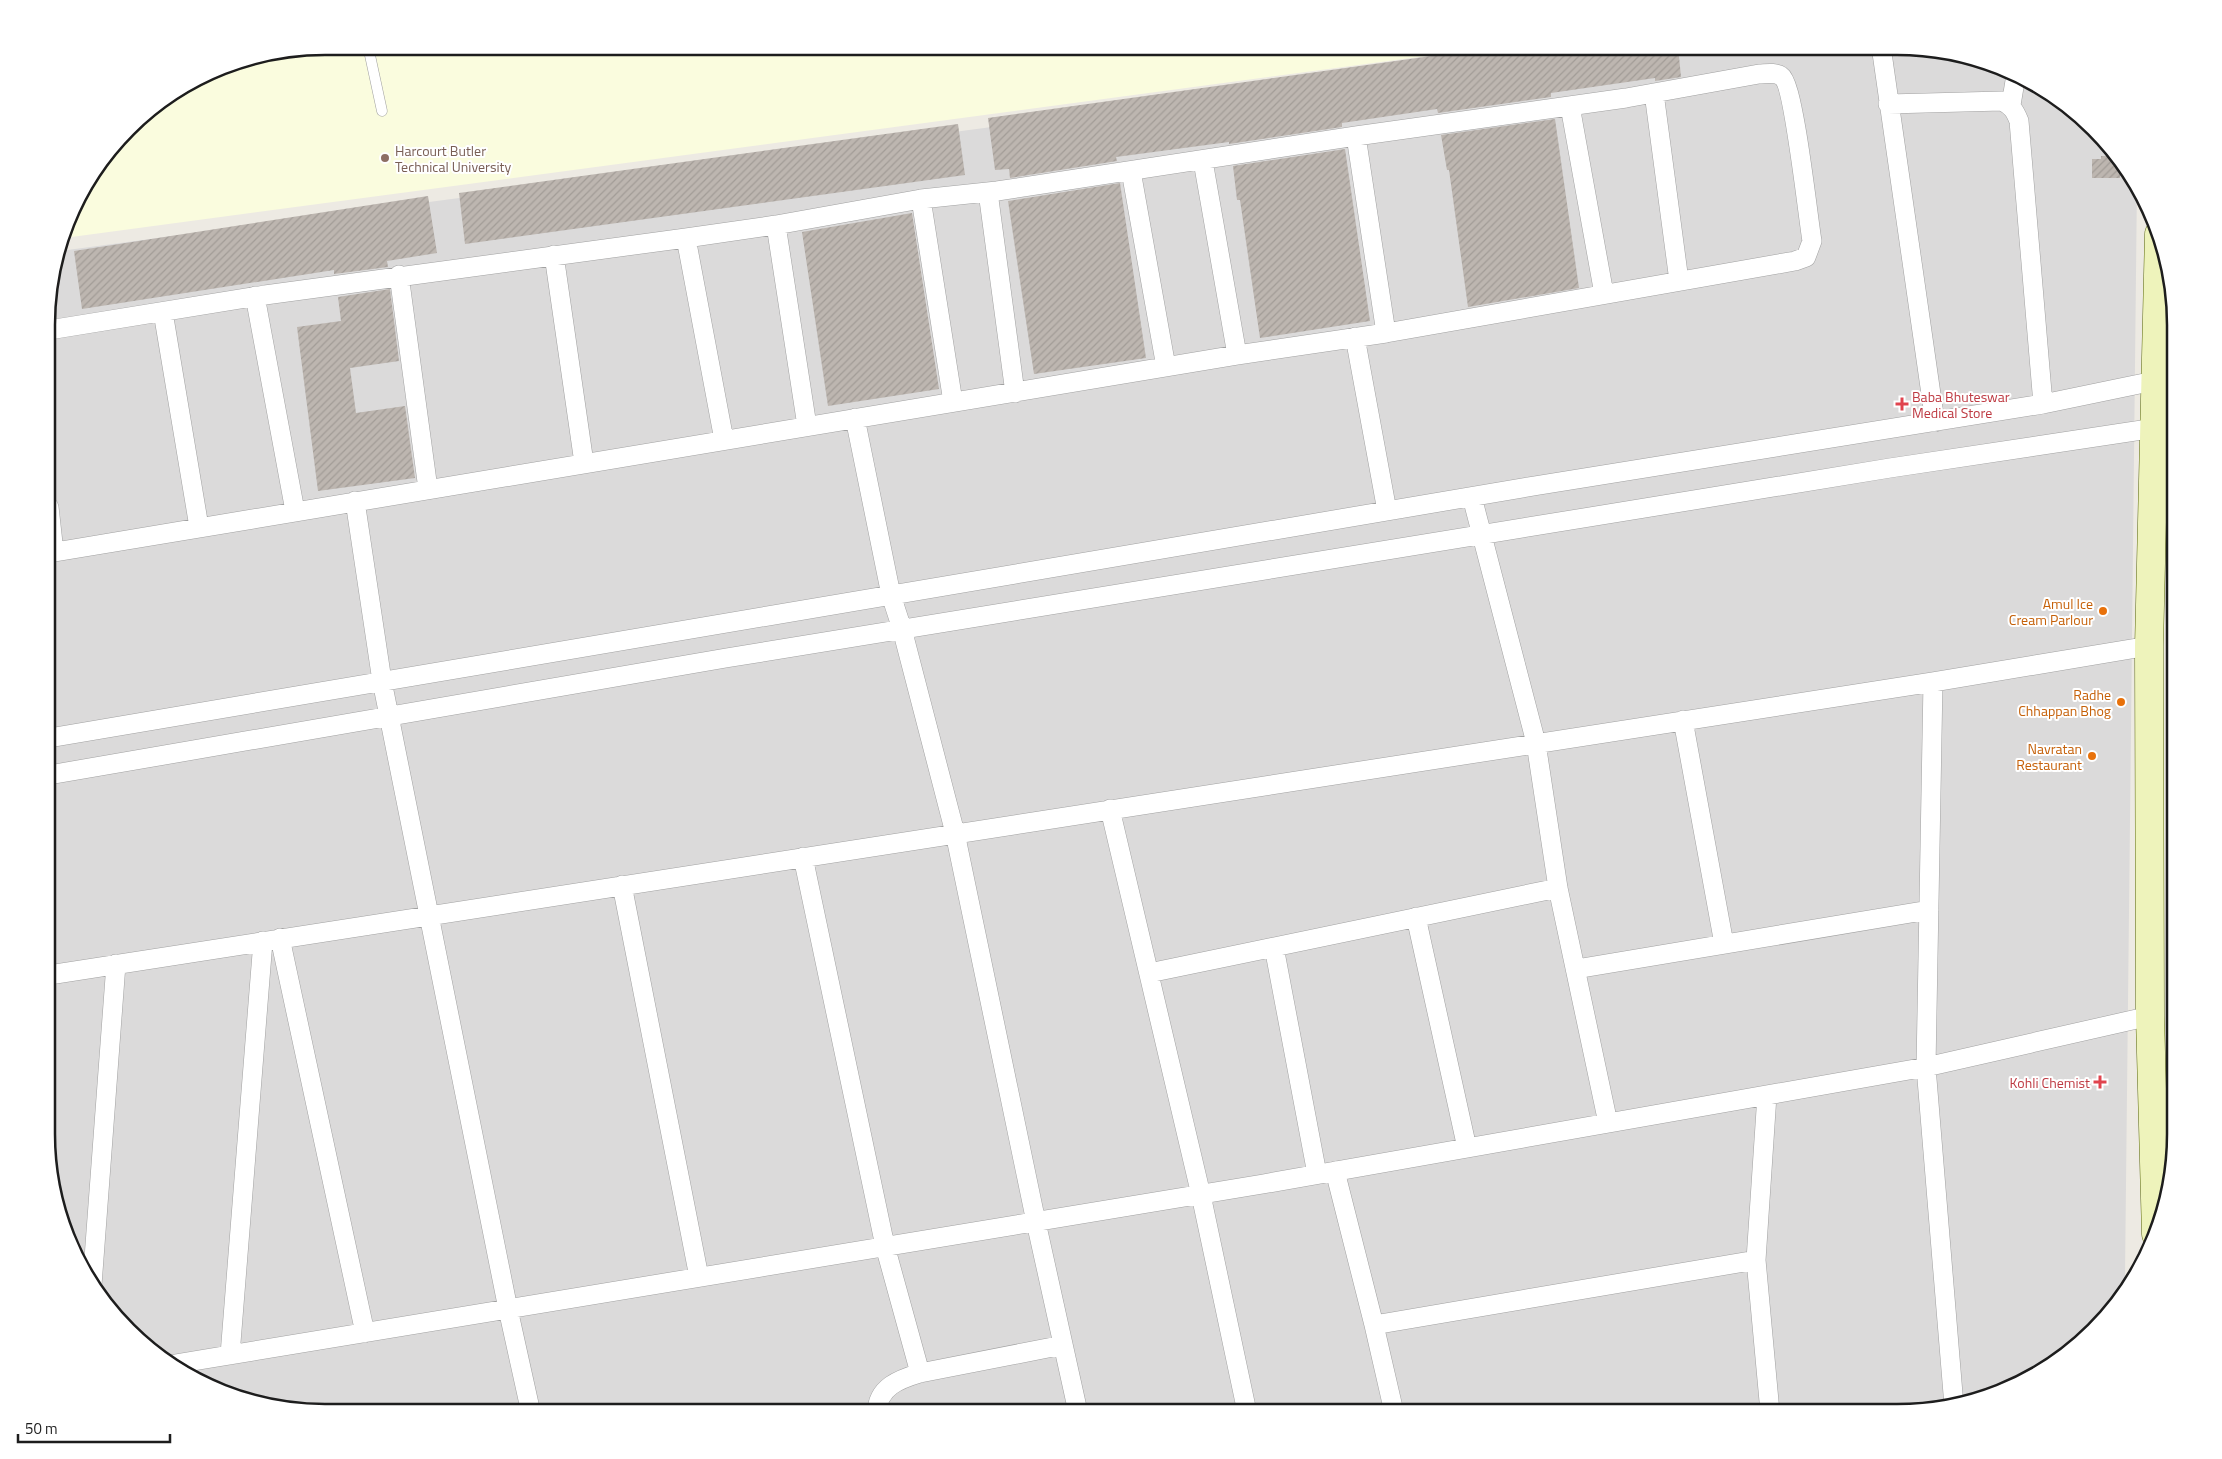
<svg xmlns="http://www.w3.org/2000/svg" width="2222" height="1459" viewBox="0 0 2222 1459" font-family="'Titillium Web',sans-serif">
  <defs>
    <pattern id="building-hatch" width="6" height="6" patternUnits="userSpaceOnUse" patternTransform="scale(1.25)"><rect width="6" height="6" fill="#bdb6b0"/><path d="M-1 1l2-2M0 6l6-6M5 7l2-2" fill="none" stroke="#a29c97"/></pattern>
  </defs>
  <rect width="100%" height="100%" fill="#edeae3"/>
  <path fill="#dbdada" d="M1601,46H1897L1986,61L2052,93L2106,141L2137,183L2125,1276L2127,1291L2081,1343L2036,1376L1970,1403L1915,1412L325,1413L236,1398L170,1366L116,1318L84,1274L49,1170V289L60,251Z"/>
  <path fill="#fafcde" d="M325,46H1501L64,238L75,201L141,116L218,67Z"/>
  <path fill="url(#building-hatch)" d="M1503,46H1678L1681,77L1655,81V78L1551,93V97L1438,113L1437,109L1342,123V127L1229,144V142L1116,157L1117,161L1010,178L1009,169L995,170L988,118Z
    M1555,119L1579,288L1468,307L1449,170H1447L1441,135Z
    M958,124L965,175L465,244L459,193Z
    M1345,149L1370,321L1260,338L1240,200H1237L1233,166Z
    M2101,156H2117L2120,160V178H2092V159H2101Z
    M1120,183L1146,358L1034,374L1008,201Z
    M428,196L437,253L387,261L388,267L334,274V270L82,309L74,251Z
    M912,213L939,389L828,406L802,232Z
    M390,289L399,361L350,368L356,413L405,406L415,478L318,491L297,327L341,321L338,297Z"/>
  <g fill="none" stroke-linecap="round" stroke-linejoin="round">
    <defs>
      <path id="lane" d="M368,46L382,111"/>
      <path id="street" d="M1881,46L1935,422
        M1654,93L1679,281
        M1888,104L2002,101C2012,106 2015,111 2019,121L2043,404
        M2011,105L2016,75
        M1570,106L1604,294
        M1356,136L1386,333
        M1203,161L1237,355
        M1131,171L1166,367
        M988,192L1015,393
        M921,199L953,402
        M776,225L807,426
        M686,238L724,440
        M554,255L584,463
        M399,275L428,489
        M255,296L295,511
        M163,312L199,527
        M49,330L265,295L686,238L776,225L921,199L997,191L1356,136L1626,98L1759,74C1765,74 1775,72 1781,76C1794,84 1808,218 1812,241L1806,257L1795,261L1386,333L1237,355L49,553
        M1355,337L1387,511
        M855,418L891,595L902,629L955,833L1036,1222L1078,1412
        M1472,497L1536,743L1558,888L1608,1123
        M355,501L382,681L508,1309L531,1413
        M49,507L54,552
        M1933,682L1926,1067L1954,1406
        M1683,720L1724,944
        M49,738L1534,486L2043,404L2154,381L2175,378
        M49,775L726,658L1890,468L2175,425
        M1110,809L1201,1195L1247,1412
        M803,857L885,1246L920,1373
        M622,885L699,1277
        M1416,917L1467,1148
        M280,938L365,1333
        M1274,947L1317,1174
        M1576,969L1929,910
        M1149,973L1558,888
        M49,975L1933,682L2149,646
        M1767,1095L1756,1260L1770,1412
        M1335,1171L1374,1325L1394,1412
        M92,1285L116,964
        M1374,1325L1756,1260
        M230,1355L263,941
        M169,1365L1263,1184L1926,1067L2150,1016
        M877,1413C877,1387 900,1379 920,1373L1063,1345"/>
      <path id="secondary" d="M2156,1234L2150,1016L2149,646L2159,234"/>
    </defs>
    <use href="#lane" stroke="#a1a1a1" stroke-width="11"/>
    <use href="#street" stroke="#a1a1a1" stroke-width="20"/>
    <use href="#secondary" stroke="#5b680f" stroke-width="29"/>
    <use href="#lane" stroke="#fff" stroke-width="10"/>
    <use href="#street" stroke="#fff" stroke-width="19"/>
    <use href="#secondary" stroke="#eef3bb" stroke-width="28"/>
  </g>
  <circle fill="#8d6e63" stroke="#fff" stroke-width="2" cx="385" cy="158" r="5"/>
  <g fill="#e0444e" stroke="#fff" stroke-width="2">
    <path d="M1899.5 396.5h5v5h5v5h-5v5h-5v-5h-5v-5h5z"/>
    <path d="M2097.5 1074.5h5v5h5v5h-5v5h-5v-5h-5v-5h5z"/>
  </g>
  <g fill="#e8710a" stroke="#fff" stroke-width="2">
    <circle cx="2103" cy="611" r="5"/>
    <circle cx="2121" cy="702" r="5"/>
    <circle cx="2092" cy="756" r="5"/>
  </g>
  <g text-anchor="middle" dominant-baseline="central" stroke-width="4" stroke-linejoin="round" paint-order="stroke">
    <g font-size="14" fill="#785e54" stroke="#fff" text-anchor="start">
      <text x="395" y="150">Harcourt Butler<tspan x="395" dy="16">Technical University</tspan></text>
    </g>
    <g font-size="14" fill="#be3a42" stroke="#fff" text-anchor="start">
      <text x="1912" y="396">Baba Bhuteswar<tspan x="1912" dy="16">Medical Store</tspan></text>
      <text x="2090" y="1082" text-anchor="end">Kohli Chemist</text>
    </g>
    <g font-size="14" fill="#c56008" stroke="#fff" text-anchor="end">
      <text x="2093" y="603">Amul Ice<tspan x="2093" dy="16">Cream Parlour</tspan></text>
      <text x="2111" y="694">Radhe<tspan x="2111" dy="16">Chhappan Bhog</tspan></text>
      <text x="2082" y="748">Navratan<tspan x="2082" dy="16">Restaurant</tspan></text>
    </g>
  </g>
  <path d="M0 0H2222V1459H0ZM325 55H1897A270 270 0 0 1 2167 325V1134A270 270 0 0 1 1897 1404H325A270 270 0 0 1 55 1134V325A270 270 0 0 1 325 55Z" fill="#fff" fill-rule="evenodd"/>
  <path fill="none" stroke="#1d1d1d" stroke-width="2.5" d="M325 55H1897A270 270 0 0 1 2167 325V1134A270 270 0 0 1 1897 1404H325A270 270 0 0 1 55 1134V325A270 270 0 0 1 325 55Z"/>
  <path d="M18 1434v8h152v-8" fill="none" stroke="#1d1d1d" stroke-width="2.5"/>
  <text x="25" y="1434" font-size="15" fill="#1d1d1d" stroke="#ffffff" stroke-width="4" paint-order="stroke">50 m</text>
</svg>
